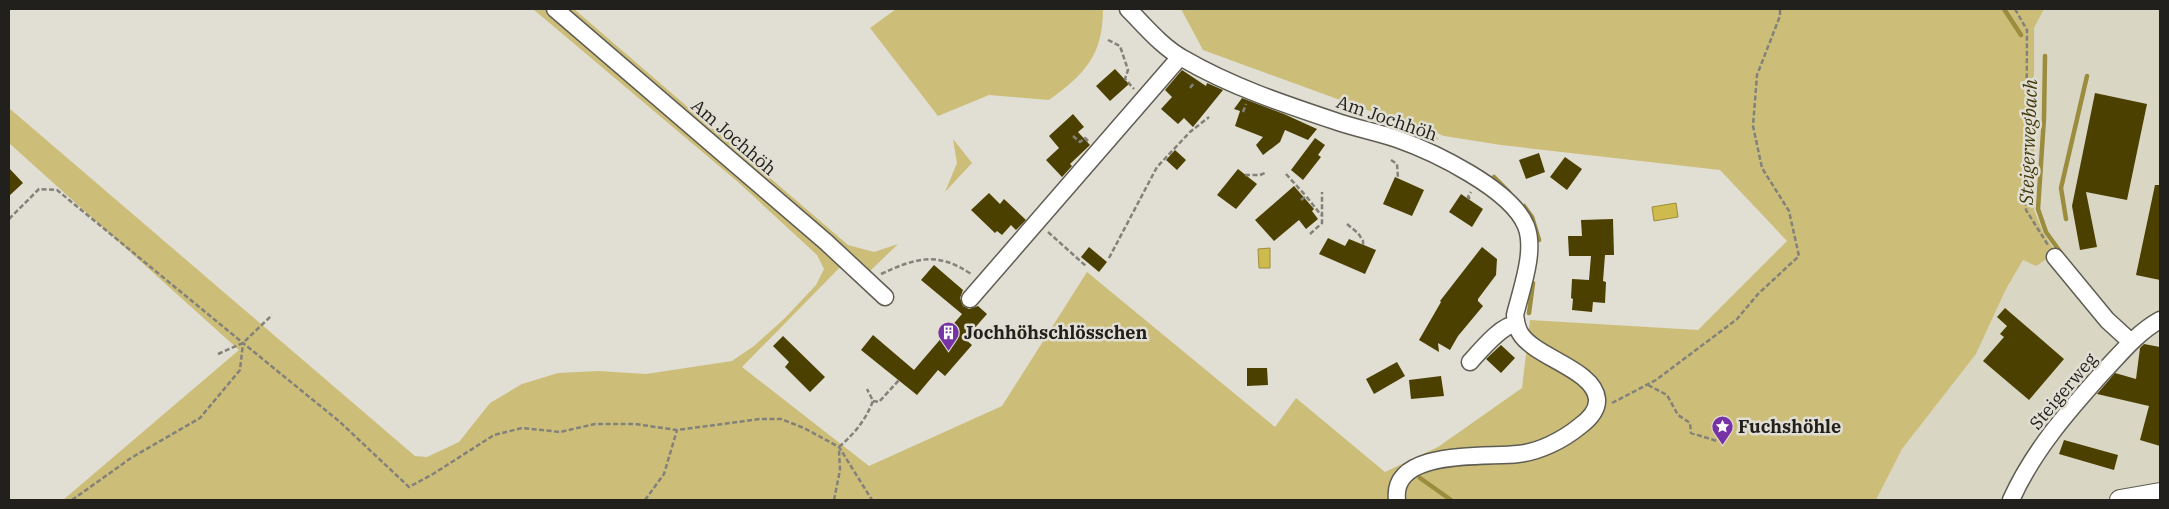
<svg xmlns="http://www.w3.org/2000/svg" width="2169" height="509" viewBox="0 0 2169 509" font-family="'IBM Plex Serif',serif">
  <rect width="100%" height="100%" fill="#e1ded3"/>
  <path fill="#d9d6c3" d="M2044,9H2160V500H1876L1902,449L1976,354L2006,289L2023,260L2056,253L2043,232L2034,210V28Z"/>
  <path fill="#ccbe79" d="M533,9H574L848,245L874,252L898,244L869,272L851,256L742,367L869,466L1002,406L1087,272L1275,427L1296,398L1385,472L1438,447L1522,388L1530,320L1698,330L1787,241L1720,170L1501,145L1444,136L1434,132L1439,140L1395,120L1203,50L1181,9H2044L2034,28V210L2043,232L2056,253L2036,266L2023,260L2006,289L1976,354L1902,449L1876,500H63L239,350L9,143V108L415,456L427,457L459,442L490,403L522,384L558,373L599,371L646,374L732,361L754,346L785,318L816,285L824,269L817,255L738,182Z
    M896,9H1103C1103,55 1085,74 1049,100L989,95L938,116L870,28Z
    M953,139L972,163L945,192L957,163Z"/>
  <path fill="#cfba4d" stroke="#9b8c3e" d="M1676,203L1678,217L1654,221L1652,207Z
    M1270,248V268H1259L1258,249Z"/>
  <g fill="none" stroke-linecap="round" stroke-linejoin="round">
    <path stroke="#9b8c3e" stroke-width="4.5" d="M2004,9L2021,35
      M2045,56L2044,118L2038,209L2046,232L2061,253
      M1494,177L1509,192
      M1524,206L1532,217L1539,240
      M2066,219L2061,188L2087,76
      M1529,313L1533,283
      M1420,478L1451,500"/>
  </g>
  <path fill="#4b4000" d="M1115,69L1129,84L1110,101L1096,86Z
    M1182,70L1206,86L1207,83L1223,90L1193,127L1184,118L1178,124L1161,109L1172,97L1165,90Z
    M2095,93L2147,104L2127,200L2086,192L2097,247L2080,250L2072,206Z
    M1242,98L1284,114L1317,129L1308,140L1285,130L1280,142L1263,155L1256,145L1263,137L1235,126L1240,111L1234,109Z
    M1073,114L1084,127L1078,132L1090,145L1070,164L1072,166L1062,177L1046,160L1059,148L1049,136Z
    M1315,138L1325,145L1318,155L1321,157L1303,180L1291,170Z
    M1175,150L1186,160L1177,170L1166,160Z
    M1539,153L1545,172L1526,179L1519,160Z
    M1565,157L1582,169L1567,190L1550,177Z
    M9,168L23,183L9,196Z
    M1238,169L1257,184L1236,209L1217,195Z
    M1395,177L1424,190L1412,216L1383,204Z
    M2155,185H2160V280L2136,275Z
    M1294,186L1314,209L1312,211L1318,219L1306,229L1299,220L1274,241L1255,220Z
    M989,193L1000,204L1004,199L1026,220L1016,230L1011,225L1002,235L997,231L995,233L971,210Z
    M1461,194L1483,209L1472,227L1449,212Z
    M1613,219L1614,255H1605L1603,281L1606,282L1605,303L1593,302L1592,312L1572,310L1573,299L1571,298L1572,279L1589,280L1591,256H1569L1568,236H1582L1581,220Z
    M1328,238L1345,246L1349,239L1376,250L1365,274L1319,254Z
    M1089,247L1107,262L1099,272L1081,257Z
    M1482,247L1497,259L1496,275L1478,299V301L1483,306L1458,336L1450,350L1438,343L1439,352L1419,340L1441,302L1440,301Z
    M934,265L963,290L960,298L963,306L969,309L978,306L987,314L965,339L972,345L945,376L938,370L917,395L861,350L873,335L914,370L962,314L921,280Z
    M2005,308L2064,359L2029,400L1983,361L2004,337L2000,334L2007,326L1997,317Z
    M783,336L825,377L810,392L785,367L789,362L773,346Z
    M2144,344L2160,347V446L2140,440L2149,406L2097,394L2115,373L2136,379L2140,348Z
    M1501,345L1515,358L1501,373L1486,359Z
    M1397,362L1405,376L1374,394L1366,379Z
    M1247,368H1267L1268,385L1247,386Z
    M1441,376L1444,396L1411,399L1409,380Z
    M2064,440L2118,455L2114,470L2059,454Z"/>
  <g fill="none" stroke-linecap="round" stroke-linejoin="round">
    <defs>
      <path id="minor" d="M555,9L826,242L885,297
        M1128,9C1145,26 1162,47 1184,59C1230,86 1284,104 1335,121C1355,128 1376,132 1397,139C1434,152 1511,189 1526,226C1536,251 1521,290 1515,315C1516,322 1517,328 1520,333C1535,358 1594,369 1597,399C1598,411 1588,420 1580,426C1563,440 1539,452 1518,454C1486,458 1391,448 1397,500
        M2055,257L2107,320L2131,342
        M970,299L1180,57
        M1470,362C1481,350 1501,325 1516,324
        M2011,500C2033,451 2068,411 2104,371C2121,353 2138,332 2160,320"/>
      <path id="major" d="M2120,500L2160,493"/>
    </defs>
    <use href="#minor" stroke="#5f5d53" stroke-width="19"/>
    <use href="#major" stroke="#5f5d53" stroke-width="22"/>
    <path stroke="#83817a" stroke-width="2.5" stroke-dasharray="5 2.5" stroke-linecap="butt" d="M2015,9L2027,30L2026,210L2048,245
      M1108,40L1120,46L1128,70L1125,79L1134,89
      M1190,88L1194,83
      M1243,112L1246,104
      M1073,136L1080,142L1085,138L1088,141
      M1391,160L1397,164L1398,178
      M1286,174L1306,196
      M1245,175H1260L1265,173
      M1470,199L1468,197L1471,192
      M1301,200L1306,196L1321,215
      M9,219L39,189L57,190L243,343
      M1347,224L1358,233L1363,241V245
      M1048,232L1087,267
      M1310,234L1322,223V192
      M1109,258L1157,167L1190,132L1209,117
      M881,274C916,258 937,251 971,274
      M218,354L243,343L272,315
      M1648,385L1667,395L1678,415L1690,423L1691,433L1717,441
      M873,401L879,402L899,380
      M1612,403L1656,380L1737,319L1758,294L1799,256L1789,211L1762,168L1753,126L1757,75L1780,16V9
      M839,447C855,433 865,421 873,401L867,389
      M72,500L131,458L200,418L240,370L243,343L340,422L409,487L433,474L494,435L522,428L560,432L595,424H635L677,430L760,419H781L804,428L839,447L872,500
      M645,500L664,474L677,430
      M834,500L840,470L839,450"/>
    <use href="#minor" stroke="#fff" stroke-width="16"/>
    <use href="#major" stroke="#fff" stroke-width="20"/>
  </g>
  <defs>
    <symbol id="building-pin" viewBox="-11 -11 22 30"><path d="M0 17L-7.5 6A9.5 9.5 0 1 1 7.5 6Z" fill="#7732a6" stroke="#e1ded3"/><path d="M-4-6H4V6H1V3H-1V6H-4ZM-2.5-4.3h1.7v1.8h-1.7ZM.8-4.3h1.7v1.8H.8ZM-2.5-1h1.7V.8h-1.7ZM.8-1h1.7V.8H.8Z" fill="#fff"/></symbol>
    <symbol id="sight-pin" viewBox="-11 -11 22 30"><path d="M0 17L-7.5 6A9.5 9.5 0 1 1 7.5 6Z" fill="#7732a6" stroke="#e1ded3"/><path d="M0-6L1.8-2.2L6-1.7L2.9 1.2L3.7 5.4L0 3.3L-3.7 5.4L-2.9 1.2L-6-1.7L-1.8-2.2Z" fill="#fff"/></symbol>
  </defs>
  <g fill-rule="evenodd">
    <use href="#building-pin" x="936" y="320" width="25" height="34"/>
    <use href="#sight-pin" x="1710" y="414" width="25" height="34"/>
  </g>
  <g text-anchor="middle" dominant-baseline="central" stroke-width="5" stroke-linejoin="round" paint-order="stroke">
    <g font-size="18" fill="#21201c" stroke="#e1ded3">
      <text transform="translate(1387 118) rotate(19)">Am Jochhöh</text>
      <text transform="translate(734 137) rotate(41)">Am Jochhöh</text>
      <text transform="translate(2063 391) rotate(-50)">Steigerweg</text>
    </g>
    <g font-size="18" font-weight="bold" fill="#21201c" stroke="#e1ded3" text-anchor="start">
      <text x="964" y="332">Jochhöhschlösschen</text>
      <text x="1738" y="426">Fuchshöhle</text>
    </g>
    <g font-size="19" font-style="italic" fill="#413809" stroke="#e1ded3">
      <text transform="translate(2028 142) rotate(-88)">Steigerwegbach</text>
    </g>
  </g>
  <rect width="2169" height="509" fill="none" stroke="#21201c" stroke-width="20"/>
</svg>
